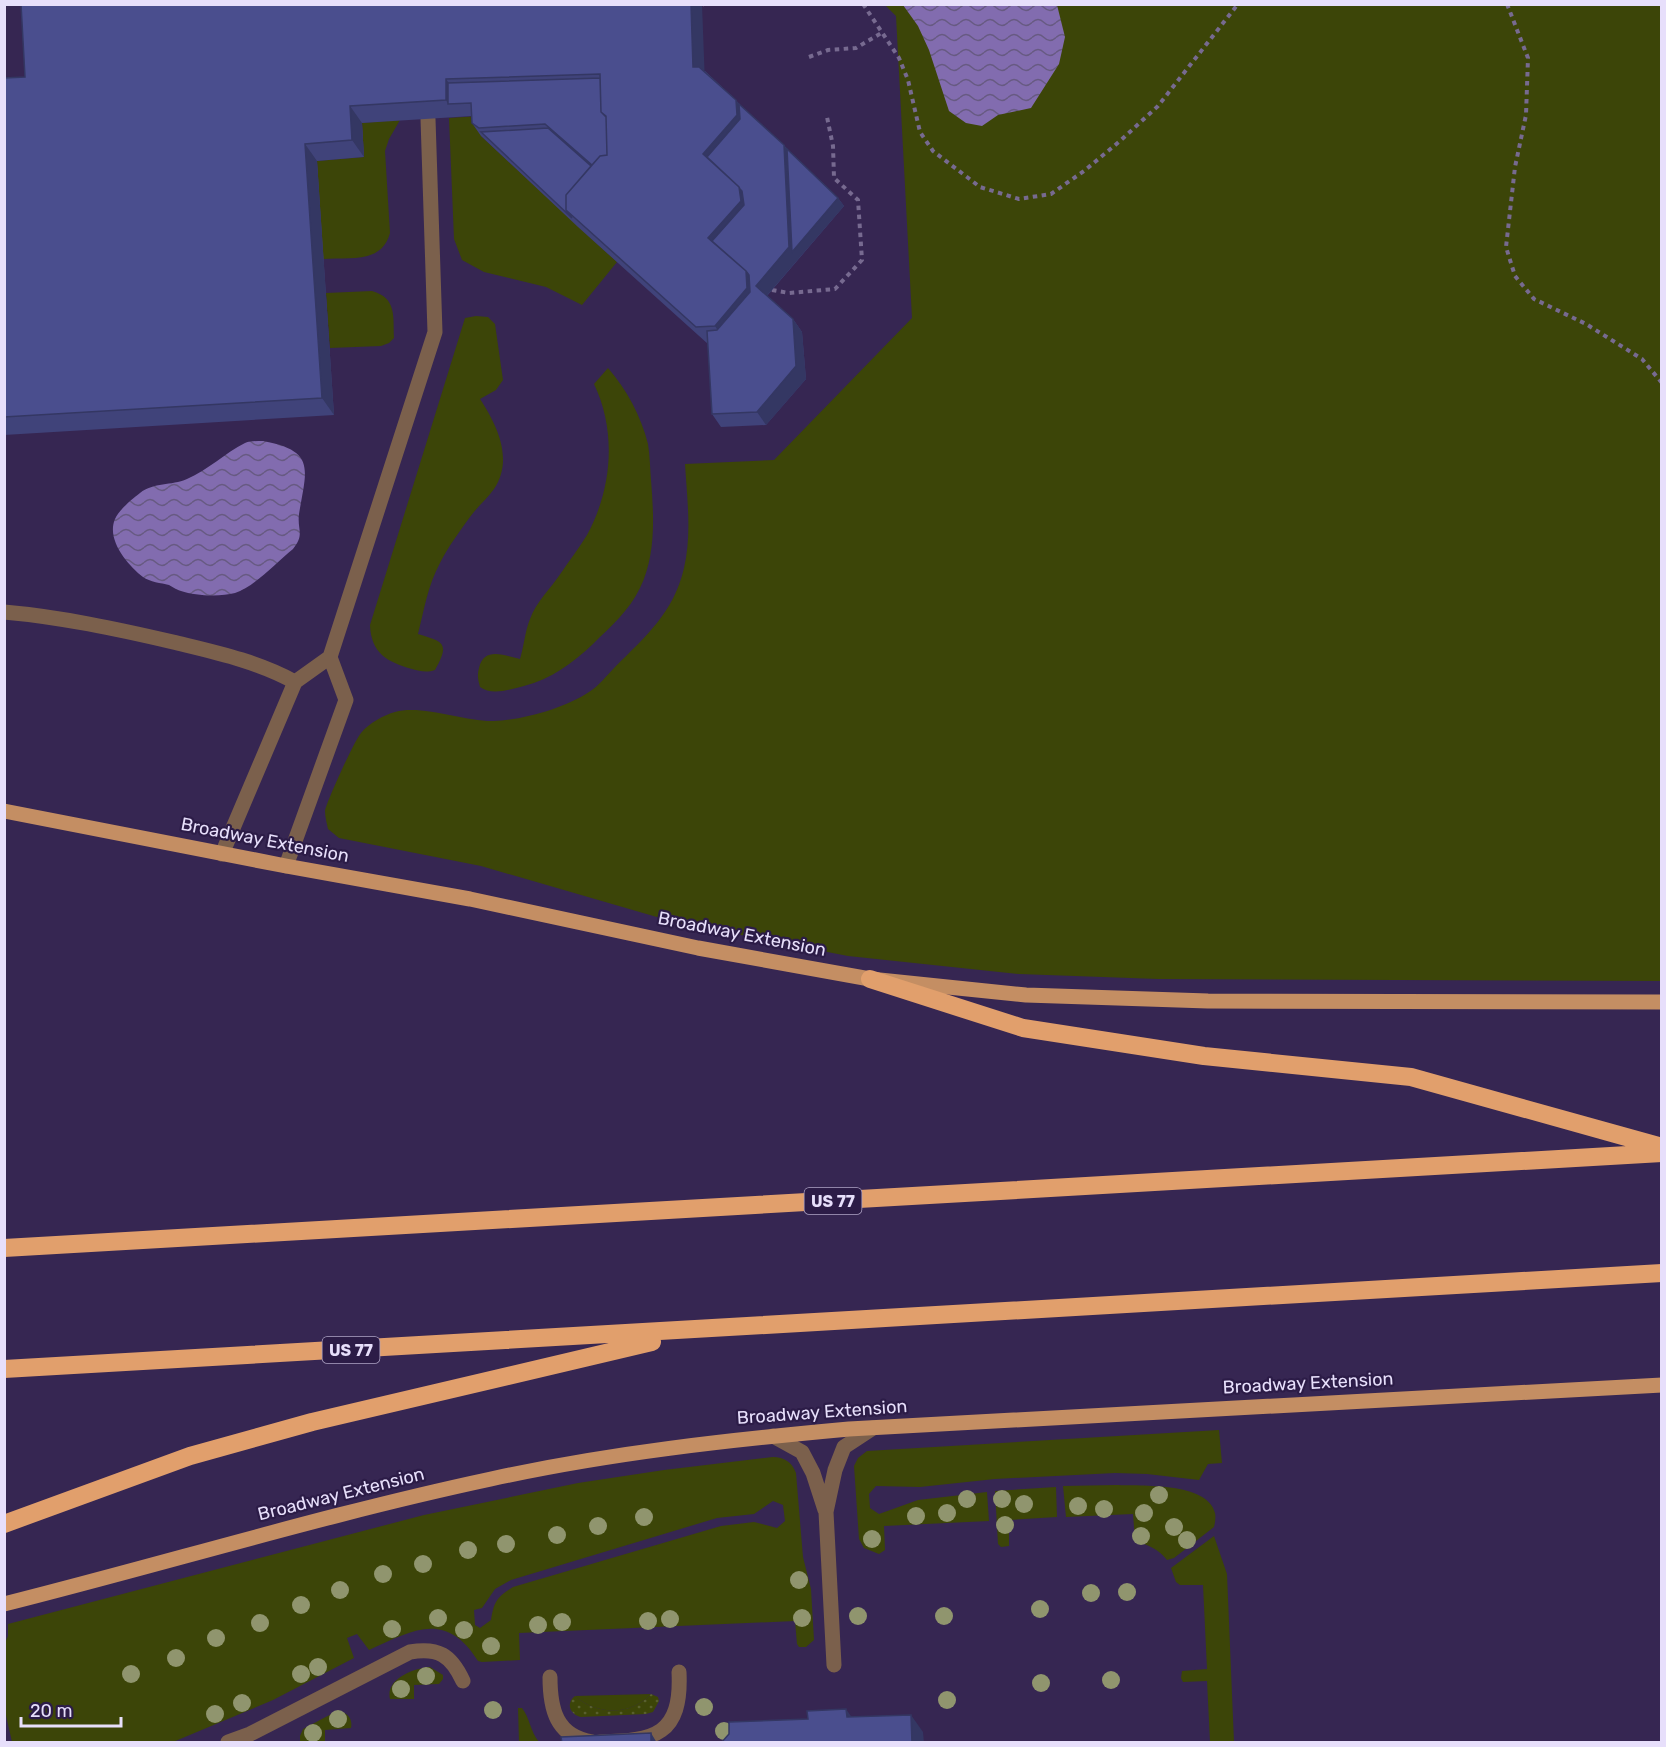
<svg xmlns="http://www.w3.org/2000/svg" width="1666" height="1747" viewBox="0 0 1666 1747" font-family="Rubik,sans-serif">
  <defs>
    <pattern id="garden-dots" width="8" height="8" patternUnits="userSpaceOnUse" patternTransform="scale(1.5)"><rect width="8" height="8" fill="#3c4508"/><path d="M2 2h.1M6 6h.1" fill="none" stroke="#585f2d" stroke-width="1.8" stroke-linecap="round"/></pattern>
    <pattern id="water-waves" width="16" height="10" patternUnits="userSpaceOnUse" patternTransform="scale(1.5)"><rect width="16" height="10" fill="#826caf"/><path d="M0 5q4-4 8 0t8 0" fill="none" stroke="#675a82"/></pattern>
  </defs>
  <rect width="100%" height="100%" fill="#362652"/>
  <path fill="#3c4508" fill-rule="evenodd" d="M885,5H1661V981L1158,979L1019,974L848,956L674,922L481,866L339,838L328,829C327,824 325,817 325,811C326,803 354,741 361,733C369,723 384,715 395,712C422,704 465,722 494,721C523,720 565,708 589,692C599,686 607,675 615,667C646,636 674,612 684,568C692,534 687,498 685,464L774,460L912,318L896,16Z
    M480,116L481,136L617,262L582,305L546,287L484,272L462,260L454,239L449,118Z
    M400,120L389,139L385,151L390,233C382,264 349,257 323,259L317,161L364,157L362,123Z
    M372,291C397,298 393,316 394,338L389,343L381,346L330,348L326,293Z
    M476,316L488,317L495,324L503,380L496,390L480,399C497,425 514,459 494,489C487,499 477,507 470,517C460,531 448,547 440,563C428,585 424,610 418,634C444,642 450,643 435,670C426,673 420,671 412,669C387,662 371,653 370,625L465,318Z
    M608,368C627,390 641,416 648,444C650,456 650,469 651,480C654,517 656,555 640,588C629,611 611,626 593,644C573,663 551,679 524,686C511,689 492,696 480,687C478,680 477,675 479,668C484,646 505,656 520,659C524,646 525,631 530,619C536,602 551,588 561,573C569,561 579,548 587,535C612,489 617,432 594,384Z
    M1219,1430L1222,1463L1208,1464L1199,1480L1147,1474L1115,1473L995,1479L920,1487L876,1486L869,1494L870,1508L879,1514L918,1500L987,1492L989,1521L884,1526L885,1550L879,1554L864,1548L859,1539L854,1466L858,1458L867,1451Z
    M773,1457C784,1457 792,1462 796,1473L803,1557L811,1589L814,1640L806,1647H799L797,1644L795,1621L519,1633L520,1660L482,1662L478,1661C446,1610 413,1630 369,1650L357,1634L347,1638L354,1658L273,1700L173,1742H12L5,1711L4,1645L8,1636V1624L424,1515L578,1483L664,1470ZM773,1501L783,1505L785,1521L777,1528L754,1522L721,1526L513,1587C497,1597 494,1601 491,1620L480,1628L475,1625L474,1610L482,1608L495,1589L511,1580L717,1518L754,1514Z
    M1116,1485C1140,1486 1208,1482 1215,1513C1216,1517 1215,1523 1214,1527L1174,1558L1167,1560C1158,1548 1148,1546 1135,1540L1133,1514L1066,1517L1063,1486Z
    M1056,1487L1057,1517L1009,1520V1546L1001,1547L998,1544L995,1491Z
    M1214,1536L1227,1574L1234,1742H1210L1207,1681L1183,1682L1181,1678L1182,1671L1207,1669L1203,1585H1180L1176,1582L1171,1568Z
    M430,1667L443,1675V1679L439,1684L414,1685V1699H390C385,1679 414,1668 430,1667Z
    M651,1694C631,1716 596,1715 575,1696Z
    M518,1708H522C530,1718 530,1731 539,1742H519Z
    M337,1711C347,1712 353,1718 351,1728L325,1730V1742H300V1736L303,1729Z"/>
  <path fill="url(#garden-dots)" d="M651,1694L658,1697L659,1701L653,1712L646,1714L581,1717C571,1715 565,1704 575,1696C596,1715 631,1716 651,1694Z"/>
  <path fill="url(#water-waves)" d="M903,5H1057L1065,37L1059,64L1031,108L998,115L982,126L966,123L949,111L929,50L918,26Z
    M263,441C317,451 306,470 299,514C297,530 305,534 293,549C277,562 254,587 235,593C220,597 196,596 181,591C177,590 173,587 169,585C161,583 150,582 143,577C128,565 106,540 115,519C119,510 132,499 140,493C154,482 171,486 187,479C208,470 225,453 245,443C250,441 257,441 263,441Z"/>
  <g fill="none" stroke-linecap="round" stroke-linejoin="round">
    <path stroke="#776a90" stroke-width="4" stroke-dasharray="4.5 4.5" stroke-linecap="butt" d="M863,4L899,58L908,80L920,132L933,151L980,187L1019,199L1051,194L1084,171L1120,141L1158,106L1238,4
      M1507,4L1528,58L1526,115L1515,167L1506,247L1515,276L1534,299L1586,324L1642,359L1662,383
      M702,5L703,4
      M809,57L828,50L856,48L883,32
      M772,290L789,293L835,289L862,260L858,200L834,178L833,146L827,117"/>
    <path stroke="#7b604c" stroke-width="15" d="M4,612C61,617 117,629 173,642C214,652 257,661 295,682
      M330,657L435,332L428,119
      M222,854L295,682L330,657L346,700L286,866
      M773,1436L802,1452L813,1473L825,1510
      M834,1665L826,1512L835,1470L844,1447L873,1428
      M550,1677C550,1709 556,1736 592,1742
      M228,1742L250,1734L410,1652C438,1647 451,1655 463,1681
      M600,1742C655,1741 682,1735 679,1672"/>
    <path stroke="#c48e63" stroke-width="15" d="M4,811L286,866L470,899L698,948L870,979L1026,995L1208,1001L1662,1002
      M4,1604C167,1563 327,1514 491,1479C609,1453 729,1440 849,1429L1662,1385"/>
    <path stroke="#e19f6c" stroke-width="18" d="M870,979L1023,1028L1204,1056L1411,1077L1662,1147
      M4,1248L1662,1153
      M4,1369L1662,1273
      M4,1524L190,1456L312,1422L652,1342"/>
  </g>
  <g fill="#90956e">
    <circle cx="1159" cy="1495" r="9"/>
    <circle cx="967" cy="1499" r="9"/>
    <circle cx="1002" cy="1499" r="9"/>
    <circle cx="1024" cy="1504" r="9"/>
    <circle cx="1078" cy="1506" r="9"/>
    <circle cx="1104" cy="1509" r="9"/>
    <circle cx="947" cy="1513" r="9"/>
    <circle cx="1144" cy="1513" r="9"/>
    <circle cx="916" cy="1516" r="9"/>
    <circle cx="644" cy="1517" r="9"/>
    <circle cx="1005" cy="1525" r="9"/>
    <circle cx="598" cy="1526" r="9"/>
    <circle cx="1174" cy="1527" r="9"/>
    <circle cx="557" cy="1535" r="9"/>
    <circle cx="1141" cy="1536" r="9"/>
    <circle cx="872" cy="1539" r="9"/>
    <circle cx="1187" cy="1540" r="9"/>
    <circle cx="506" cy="1544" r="9"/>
    <circle cx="468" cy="1550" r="9"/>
    <circle cx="423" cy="1564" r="9"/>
    <circle cx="383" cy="1574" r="9"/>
    <circle cx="799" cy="1580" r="9"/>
    <circle cx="340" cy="1590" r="9"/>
    <circle cx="1127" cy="1592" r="9"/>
    <circle cx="1091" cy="1593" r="9"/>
    <circle cx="301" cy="1605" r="9"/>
    <circle cx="1040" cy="1609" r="9"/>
    <circle cx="858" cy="1616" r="9"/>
    <circle cx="944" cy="1616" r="9"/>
    <circle cx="438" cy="1618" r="9"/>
    <circle cx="802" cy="1618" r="9"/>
    <circle cx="670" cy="1619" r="9"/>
    <circle cx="648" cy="1621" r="9"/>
    <circle cx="562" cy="1622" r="9"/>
    <circle cx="260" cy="1623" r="9"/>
    <circle cx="538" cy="1625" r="9"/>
    <circle cx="392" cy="1629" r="9"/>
    <circle cx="464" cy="1630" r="9"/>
    <circle cx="216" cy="1638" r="9"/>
    <circle cx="491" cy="1646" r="9"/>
    <circle cx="176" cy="1658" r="9"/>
    <circle cx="318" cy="1667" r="9"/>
    <circle cx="131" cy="1674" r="9"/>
    <circle cx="301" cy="1674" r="9"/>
    <circle cx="426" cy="1676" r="9"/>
    <circle cx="1111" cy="1680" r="9"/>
    <circle cx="1041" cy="1683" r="9"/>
    <circle cx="401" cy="1689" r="9"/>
    <circle cx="947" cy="1700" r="9"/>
    <circle cx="242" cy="1703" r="9"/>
    <circle cx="704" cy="1707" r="9"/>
    <circle cx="493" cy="1710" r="9"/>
    <circle cx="215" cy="1714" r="9"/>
    <circle cx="338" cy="1719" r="9"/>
    <circle cx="724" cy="1731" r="9"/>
    <circle cx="313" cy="1733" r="9"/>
  </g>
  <path fill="#40437a" d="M705,71L736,100L739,104L784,145L787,149L838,198L844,206L767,296L793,319L802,332L806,379L766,425L721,427L712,414L708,344L578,227L481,136L472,123V116L362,123L364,157L317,161L334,415L4,435V78L25,77Z"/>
  <path fill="#343763" d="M691,4H702L705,84L693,67Z
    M446,79L458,96L448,104L446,100Z
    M736,100L748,117L717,168L703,154Z
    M350,106L362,123L364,157L352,140Z
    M305,144L317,161L334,415L322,398Z
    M784,145L793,158L838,198L844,206L726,343L715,326L746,271Z
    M739,187L751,204L723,252L708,238Z
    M793,319L802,332L806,379L766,425L757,412Z
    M846,1709L858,1726L847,1717Z
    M911,1715L923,1732L924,1743H912Z
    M651,1733L657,1743H651Z"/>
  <path fill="#4a4e8e" stroke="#343763" stroke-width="1.5" d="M21,4H691L693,67H699L736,100L737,115L703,154L739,187L741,201L708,238L746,271L747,288L715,326L696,327L566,210V195L600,156L607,155L606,116L601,112L600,74L446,79V100L350,106L352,140L305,144L322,398L4,417V78L25,77Z
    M600,78L601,112L606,117L607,155L600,156L592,165L545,124L479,128L472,123L471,103L448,104V83Z
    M739,104L784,145L789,247L756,286L793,319L796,366L757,412L712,414L707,331L717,330L750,292L749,275L746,271L712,241L744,205L742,191L740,189L739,187L707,157L740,119Z
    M548,128L591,166L566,195V210L572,218L481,132Z
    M787,149L838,198L792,252Z
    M846,1709L847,1717L911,1715L912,1743H721L729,1734V1722L808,1719L807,1711Z
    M651,1733V1743H562L561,1737Z"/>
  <g text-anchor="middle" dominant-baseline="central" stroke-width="4.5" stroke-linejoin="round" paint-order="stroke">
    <g fill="#2c1c47" stroke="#afa4c5" stroke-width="1.5">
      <rect x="804.5" y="1188" width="57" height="26" rx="4.5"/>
      <rect x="322.5" y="1337" width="57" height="26" rx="4.5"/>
    </g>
    <g font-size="16" font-weight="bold" fill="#e7dffb">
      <text x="833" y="1201">US 77</text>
      <text x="351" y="1350">US 77</text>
    </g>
    <g font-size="18" fill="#e7dffb" stroke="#2c1c47">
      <text transform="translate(265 840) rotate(11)">Broadway Extension</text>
      <text transform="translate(742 934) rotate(11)">Broadway Extension</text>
      <text transform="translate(1308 1383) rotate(-3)">Broadway Extension</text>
      <text transform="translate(822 1412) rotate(-4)">Broadway Extension</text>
      <text transform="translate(341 1494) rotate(-14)">Broadway Extension</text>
    </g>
  </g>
  <rect width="1666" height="1747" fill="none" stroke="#e7dffb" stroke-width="12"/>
  <path d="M21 1717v9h100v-9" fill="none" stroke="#e7dffb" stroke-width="3"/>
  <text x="30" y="1717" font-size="18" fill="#e7dffb" stroke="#2c1c47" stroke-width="4.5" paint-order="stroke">20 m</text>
</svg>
